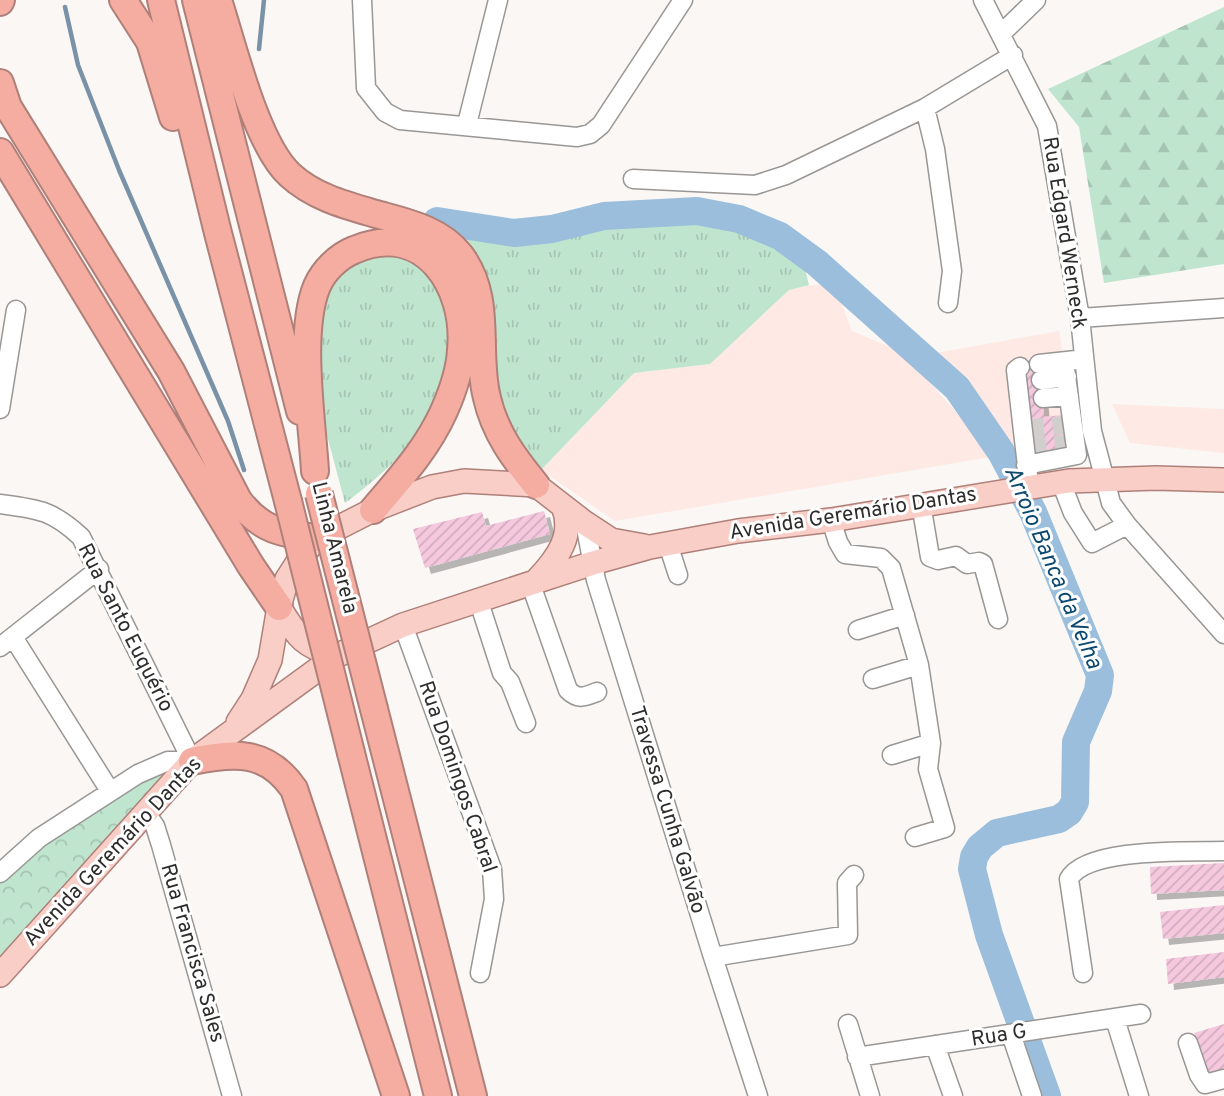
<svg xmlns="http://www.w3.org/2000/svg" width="1224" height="1096" viewBox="0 0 1224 1096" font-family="Overpass,sans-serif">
  <defs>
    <pattern id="grass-tufts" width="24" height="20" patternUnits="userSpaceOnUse" patternTransform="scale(1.75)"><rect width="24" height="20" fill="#c0e5cf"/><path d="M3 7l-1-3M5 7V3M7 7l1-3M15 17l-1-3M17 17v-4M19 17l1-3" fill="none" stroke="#a5c5b2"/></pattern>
    <pattern id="forest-firs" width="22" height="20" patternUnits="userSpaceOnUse" patternTransform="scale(1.75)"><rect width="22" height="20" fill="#c0e5cf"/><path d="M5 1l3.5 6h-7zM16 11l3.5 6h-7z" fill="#a5c5b2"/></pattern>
    <pattern id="park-crowns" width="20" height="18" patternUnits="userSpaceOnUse" patternTransform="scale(1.75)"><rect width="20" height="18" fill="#c0e5cf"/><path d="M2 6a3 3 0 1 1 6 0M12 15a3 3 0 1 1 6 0" fill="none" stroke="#a5c5b2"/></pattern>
    <pattern id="building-hatch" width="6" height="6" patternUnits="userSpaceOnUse" patternTransform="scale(1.75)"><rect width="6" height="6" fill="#f5c8de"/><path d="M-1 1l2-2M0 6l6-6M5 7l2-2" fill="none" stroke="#d2acbf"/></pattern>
    <filter id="shadow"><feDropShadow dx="6" dy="6" stdDeviation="0" flood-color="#0004"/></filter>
  </defs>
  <rect width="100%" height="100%" fill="#faf7f5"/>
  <path fill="#fee9e4" d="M833,282L852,331L902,352L996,456L615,521L541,470L634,373L710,364L726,347L761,317L789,289Z
    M1059,331L1080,458L1018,471L931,354Z
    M1112,404L1224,409V453L1130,443Z"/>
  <path fill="url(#grass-tufts)" d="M711,212L800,247L809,285L789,290L710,364L634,373L541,470L508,429L493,379L494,318L489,284L472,251L452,230Z
    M371,257C385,257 406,255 418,264C440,281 448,320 447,347C446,371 433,408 421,428C403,457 372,483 345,503L321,413L315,334L331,280L352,261Z"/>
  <path fill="url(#forest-firs)" d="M1224,7V264L1104,283L1079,127L1048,89Z"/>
  <path fill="url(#park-crowns)" d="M180,767L0,969V878L43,842L144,777Z"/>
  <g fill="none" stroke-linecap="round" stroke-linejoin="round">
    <path stroke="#7a92a7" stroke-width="4.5" d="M65,7L78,65L119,170L228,421L244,470
      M259,49L264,0"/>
    <path stroke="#9abedc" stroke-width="28" d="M437,221L514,233L552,229L604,216L697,211L739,219L780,236L817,263L957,388L1001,452L1033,512L1100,675L1098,691L1076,742L1075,802L1069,812L1059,819L997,833L980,847L974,857L972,869L989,935L1047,1096"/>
  </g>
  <path fill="url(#building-hatch)" filter="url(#shadow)" d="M1039,360L1044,417L1062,415L1065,453L1029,457L1019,362Z
    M544,511L550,534L425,568L413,529L482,512L486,526Z
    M1224,863V890L1151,894L1150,867Z
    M1224,905V933L1163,939L1160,912Z
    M1224,952V977L1168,984L1166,959Z
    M1224,1024V1077L1208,1081L1194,1033Z"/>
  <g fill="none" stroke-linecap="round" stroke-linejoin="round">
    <path stroke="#d1cfcd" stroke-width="18" stroke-dasharray="18 9" stroke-linecap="butt" d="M1026,429L1063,425
      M1028,447L1064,444"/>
    <defs>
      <path id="minor" d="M362,0L366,88L385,112L400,120L577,137L590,134L601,125L683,0
        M983,0L1047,126L1080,318L1092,431L1111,503L1127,525L1224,634
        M1002,33L1036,0
        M925,108L935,149L952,271L948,303
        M467,124L498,0
        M633,179L755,185L786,175L925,108L1013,55
        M1080,318L1224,308
        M1039,364L1076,360
        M1020,367L1016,370L1028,475
        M1041,380L1067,377
        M1043,398L1069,396
        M0,409L16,310
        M1026,465L1077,455L1064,362
        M1061,482L1073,513L1092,543L1127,525
        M0,504C38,509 52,510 81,537L192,761H168L138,774L39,838L0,873
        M921,504L930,557L938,560L956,556L967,564L979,562L983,564L998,619
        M831,520L838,542L845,554L881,558L891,568L919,665L931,743L928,769L945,828L915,837
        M585,523L596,580L713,957L758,1096
        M668,544L678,575
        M530,582L568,690C578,700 584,697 597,692
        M478,599L502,673L510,682L526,723
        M403,625L492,869L494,899L480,973
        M858,630L905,615
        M13,637L110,791
        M0,647L99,569
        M873,679L919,665
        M892,755L931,743
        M146,813L155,826L161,845L232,1096
        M713,957L848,935L847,883L854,875
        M1083,973L1069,879C1086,847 1190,852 1224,851
        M1115,1019L1139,1096
        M848,1024L870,1096
        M1011,1034L1032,1096
        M1188,1043L1199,1075L1205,1084L1224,1079
        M935,1045L953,1096
        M857,1057L1141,1014"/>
      <path id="major" d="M537,580C557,559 575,535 563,506
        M279,607C298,637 301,645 336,656
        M238,722L253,699L270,660L279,607L287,579L303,554L318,538L373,510L432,487L464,481L536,485L585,523L611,540L644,546
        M0,975L192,761L336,656L403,625L593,563L650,547L738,531L831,520L1069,481L1156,478L1224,480"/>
      <path id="highway" d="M123,0L150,42L173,117
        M161,0L218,233L288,501
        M196,0L300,411
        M218,0C233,46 256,144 290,175C314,197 345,205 376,214C405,222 440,229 460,255C493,298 475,351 487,398C495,433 514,458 536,485
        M0,2L1,0
        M0,83L8,107L171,371L238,500C260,530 282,534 318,538
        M0,152L251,566L279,607
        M315,471C312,420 298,331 317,286C324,270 339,256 354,250C424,220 467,286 461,350C460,370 452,393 444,411C427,449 400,478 373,510
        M374,709L473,1096
        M351,753L438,1096
        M192,761C235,752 267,750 294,789L396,1096"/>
    </defs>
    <use href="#minor" stroke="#999795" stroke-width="21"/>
    <use href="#major" stroke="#af8079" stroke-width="26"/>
    <use href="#highway" stroke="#af8079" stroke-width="30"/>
    <use href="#minor" stroke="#fff" stroke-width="18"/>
    <use href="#major" stroke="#f9cec7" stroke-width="23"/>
    <use href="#highway" stroke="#f5ada2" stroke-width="26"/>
    <defs>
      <path id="highway-bridge" d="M319,494L374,709
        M288,501L351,753"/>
    </defs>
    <use href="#highway-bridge" stroke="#af8079" stroke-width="30" stroke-linecap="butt"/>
    <use href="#highway-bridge" stroke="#f5ada2" stroke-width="26"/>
  </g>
  <g text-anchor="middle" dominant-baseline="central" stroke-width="6" stroke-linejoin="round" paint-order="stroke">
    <g font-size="21" fill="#2e2d2c" stroke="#fff">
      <text transform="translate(1064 233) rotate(81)">Rua Edgard Werneck</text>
      <text transform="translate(853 514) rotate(-9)">Avenida Geremário Dantas</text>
      <text transform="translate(334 548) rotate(76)">Linha Amarela</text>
      <text transform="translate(125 628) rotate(63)">Rua Santo Euquério</text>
      <text transform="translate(457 777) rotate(71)">Rua Domingos Cabral</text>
      <text transform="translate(667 810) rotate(73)">Travessa Cunha Galvão</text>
      <text transform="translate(113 852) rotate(-47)">Avenida Geremário Dantas</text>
      <text transform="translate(192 953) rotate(74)">Rua Francisca Sales</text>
      <text transform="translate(999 1036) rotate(-9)">Rua G</text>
    </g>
    <g font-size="23" font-style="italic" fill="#0c4970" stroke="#fff">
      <text transform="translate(1052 568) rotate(67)">Arroio Banca da Velha</text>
    </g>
  </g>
</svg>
